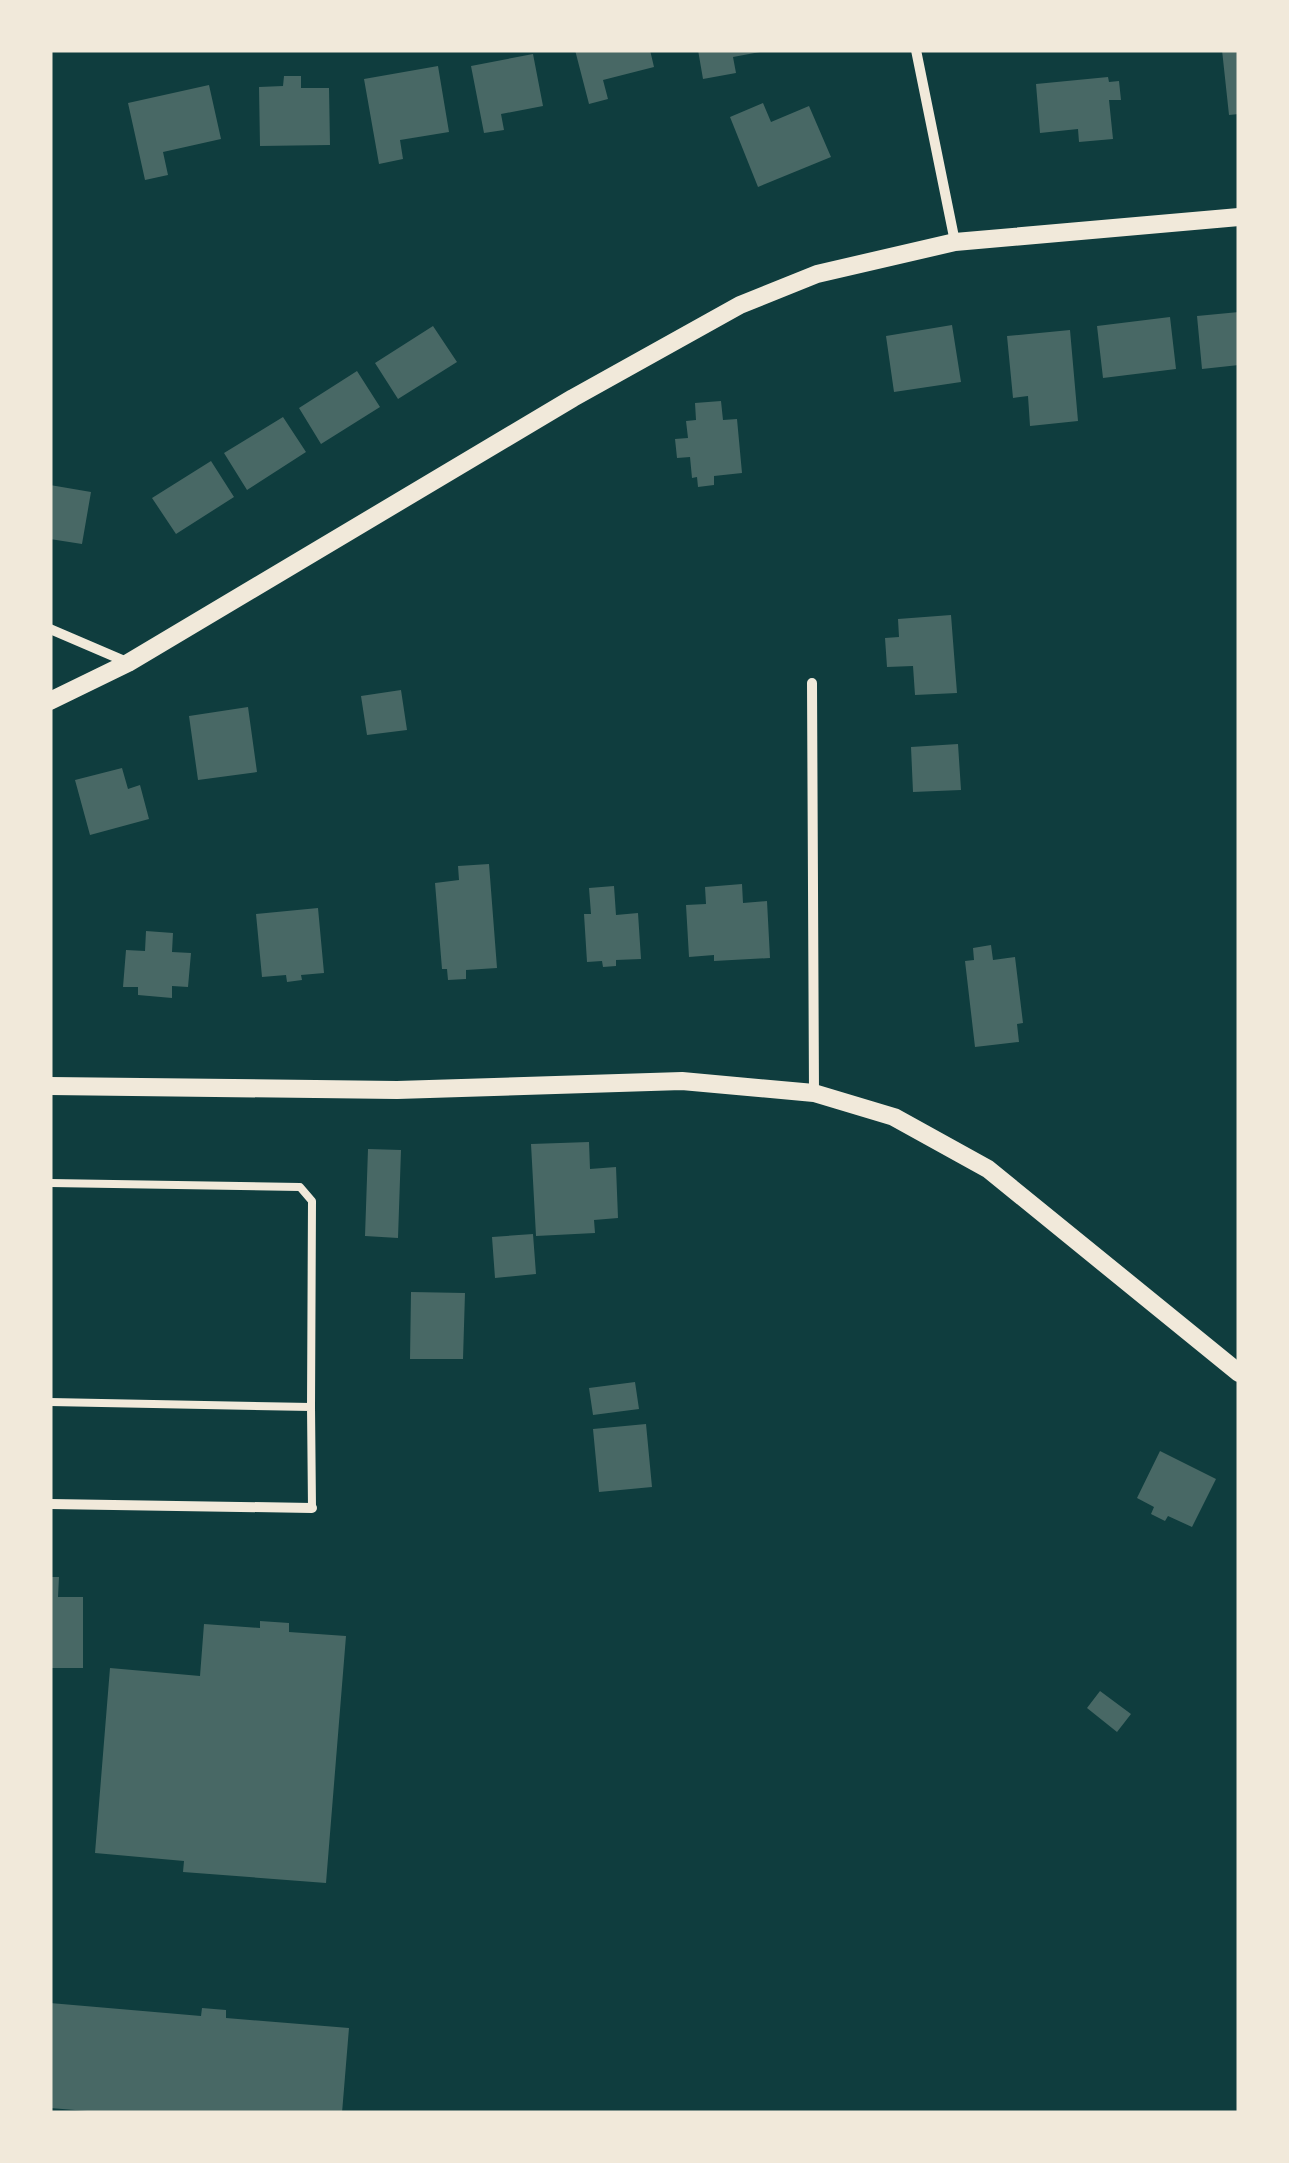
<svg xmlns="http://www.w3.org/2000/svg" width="1289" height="2163" viewBox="0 0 1289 2163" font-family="'DejaVu Sans',sans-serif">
  <rect width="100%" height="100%" fill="#0f3d3e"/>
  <path fill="#486865" d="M575,50H650L654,67L603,80L608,99L589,104Z
    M698,50H760V52L733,57L736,73L703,79Z
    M1222,50H1239V114L1229,115Z
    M533,54L543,106L501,114L504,130L484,133L471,66Z
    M438,66L449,132L400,140L403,159L379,164L364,79Z
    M284,76H301V88H329L330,145L260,146L259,87L283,86Z
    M1108,77L1109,82L1119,81L1121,100H1109L1113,139L1079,142L1078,129L1040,133L1036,84Z
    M209,85L221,139L163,152L168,175L145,180L128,103Z
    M763,103L771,122L809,106L831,157L758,187L730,117Z
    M1239,312V365L1202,369L1197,316Z
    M1170,317L1176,369L1103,378L1097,326Z
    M952,325L961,382L894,392L886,336Z
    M433,326L457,362L398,399L375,363Z
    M1070,330L1078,421L1030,426L1028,396L1013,398L1007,336Z
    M357,371L380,407L321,444L299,408Z
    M721,401L723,420L737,419L742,473L714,476V485L698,487L697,477L692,478L690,457L677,458L675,439L688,438L686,421L696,420L695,403Z
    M283,417L306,452L247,490L224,453Z
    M211,461L234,497L176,534L152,498Z
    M50,485L91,492L82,544L50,539Z
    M951,615L957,693L915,695L913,666L887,667L885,638L899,637L898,619Z
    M401,690L407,730L367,735L361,696Z
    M248,707L257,772L198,780L189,716Z
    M958,744L961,790L913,792L911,747Z
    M122,768L128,789L140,785L149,819L90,835L75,780Z
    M489,864L497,968L466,970V979L448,980L447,969H442L435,883L459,880L458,866Z
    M742,884L743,903L767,901L770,958L714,961V955L689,957L686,905L706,904L705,887Z
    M614,886L616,915L638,913L641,959L616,960V966L603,967L602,961L587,962L584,914H591L589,888Z
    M318,908L324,973L301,975L302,980L287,982L286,975L262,977L256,914Z
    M146,931L173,933L172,952L191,953L188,987L172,986V998L138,995V987H123L126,950L145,951Z
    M991,945L993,960L1015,957L1023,1023L1017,1024L1019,1042L975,1047L965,961L974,960L973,948Z
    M589,1142L590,1169L616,1167L618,1218L594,1220L595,1233L536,1236L531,1144Z
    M368,1149L401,1150L398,1238L365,1236Z
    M533,1234L536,1274L495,1278L492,1237Z
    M411,1292L465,1293L463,1359H410Z
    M635,1382L639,1409L593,1415L589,1388Z
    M646,1424L652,1487L599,1492L593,1429Z
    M1160,1451L1216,1479L1192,1527L1168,1516L1165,1521L1151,1514L1154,1507L1137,1498Z
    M50,1577H59L58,1597H83V1668H50Z
    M260,1621L289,1623V1632L346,1636L326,1883L183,1872L184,1861L95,1853L110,1668L200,1676L204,1624L260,1628Z
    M1100,1691L1131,1714L1117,1732L1087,1708Z
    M50,2003L201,2016L202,2008L226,2010V2018L349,2028L342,2113H112L50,2108Z"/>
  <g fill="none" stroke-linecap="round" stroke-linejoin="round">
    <path stroke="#f1e9da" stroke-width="8" d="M50,1183L300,1187L312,1201L311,1407
      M50,1402L311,1407L312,1508"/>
    <path stroke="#f1e9da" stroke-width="10" d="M916,50L955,242
      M50,629L127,662
      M812,683L814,1093
      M50,1504L312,1508"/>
    <path stroke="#f1e9da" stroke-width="18" d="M50,701L128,663L573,398L740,305L817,274L955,242L1239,217
      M50,1086L397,1090L682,1081L814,1093L894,1117L988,1169L1239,1373"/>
  </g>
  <rect width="1289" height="2163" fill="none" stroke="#f1e9da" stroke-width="105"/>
</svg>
